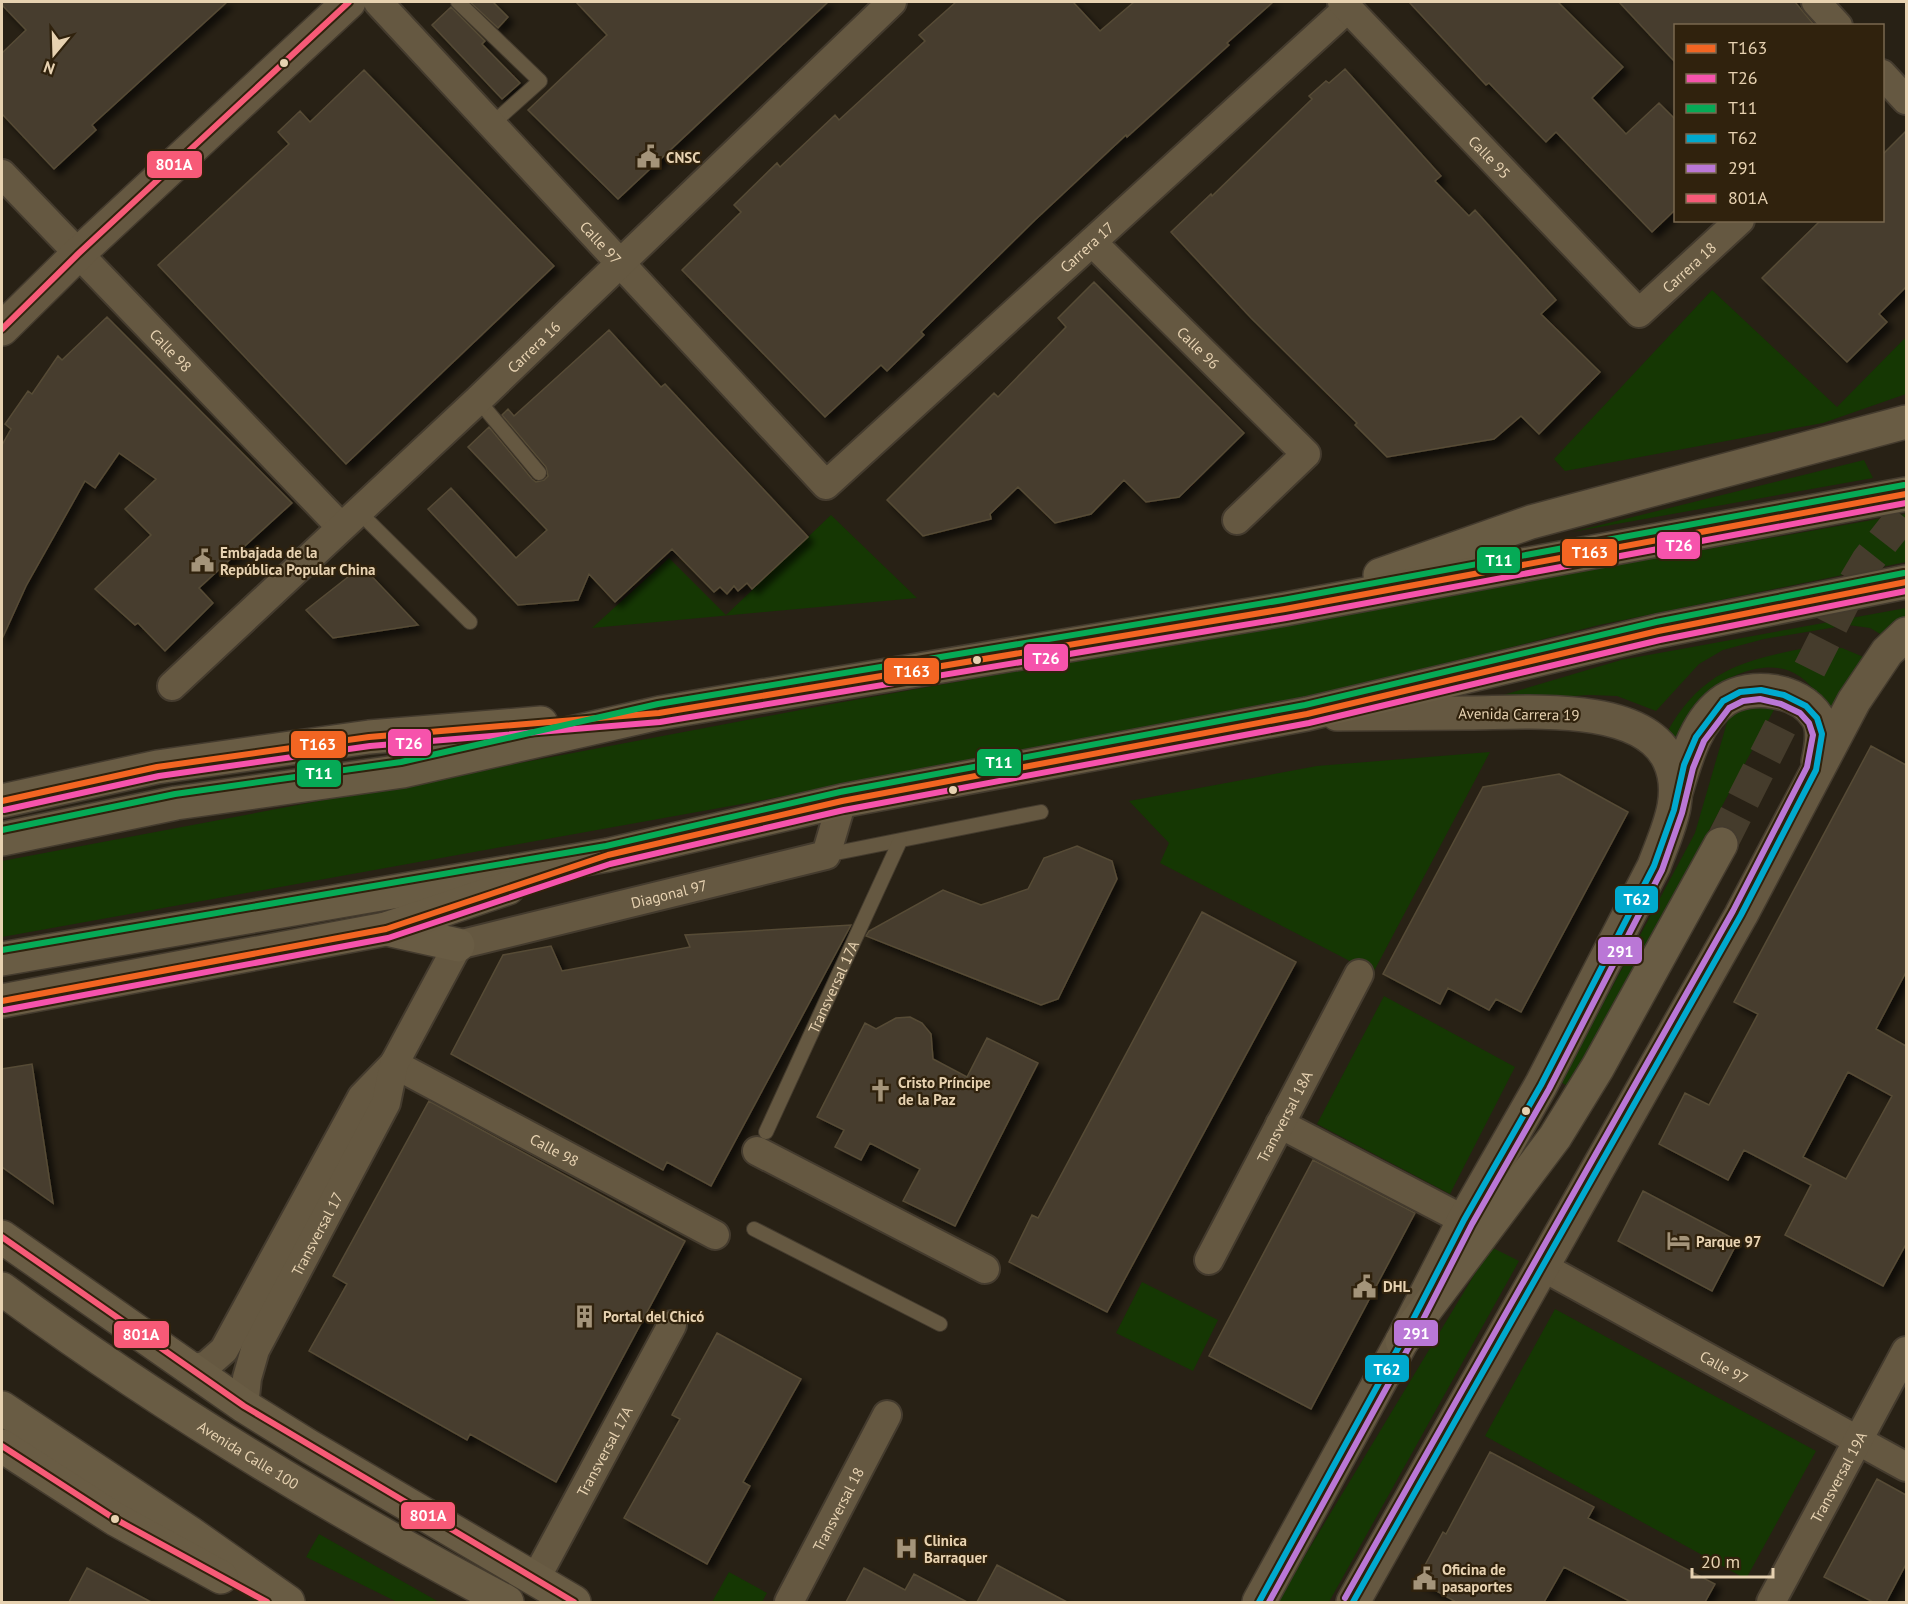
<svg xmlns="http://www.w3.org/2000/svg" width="1908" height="1604" viewBox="0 0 1908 1604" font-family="'PT Sans',sans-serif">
  <defs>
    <filter id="shadow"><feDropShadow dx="5.5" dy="5.5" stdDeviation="3" flood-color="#0009"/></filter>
  </defs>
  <rect width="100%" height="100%" fill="#282115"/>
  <path fill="#153703" d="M1712,290L1837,407L1906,337V394L1823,423L1565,471L1554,459Z
    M1864,460L1873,478L1572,532Z
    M1906,514V562L1599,625L1353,687L1136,733L2,937V861L832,704Z
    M831,515L917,598L592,628L669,558L726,615Z
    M1906,608V618L1882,635L1870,628L1848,625L1764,639L1723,650L1699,664L1656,711L1617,696L1589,695L1483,701L1621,660Z
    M1811,647L1842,648L1866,658L1836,717C1824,702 1811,682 1794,673C1770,660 1734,672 1715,688C1700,701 1688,725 1676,741L1666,734C1702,669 1744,660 1811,647Z
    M1776,706L1570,1088L1561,1082L1695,833L1728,719L1738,708Z
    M1490,752L1373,973L1160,863L1169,843L1129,801L1317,766Z
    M1384,996L1515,1067L1450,1194L1317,1124Z
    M1491,1247L1519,1261L1329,1602H1277Z
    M1142,1282L1218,1320L1193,1371L1116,1333Z
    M1555,1309L1816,1451L1746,1579L1485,1436Z
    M319,1534L439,1602H397L306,1557Z
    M729,1572L767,1593L762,1602H712Z"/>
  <path fill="#463e2f" stroke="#574b36" stroke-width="1.5" fill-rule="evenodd" filter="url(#shadow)" d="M2,2H227L92,125L96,130L54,169L2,114V53L26,30L2,5Z
    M470,2H493L508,17L498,28Z
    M576,2H828L618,199L528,110L607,35Z
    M956,2H1073L1100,31L1134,2H1273L1227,43L1229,45L1127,137L1126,135L1035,220L921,332L924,335L887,371L881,365L825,417L682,270L741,212L734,205L777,163L780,167L835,115L839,120L925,41L919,35Z
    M1409,2H1558L1623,67L1592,98L1626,134L1659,103L1676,120V209L1652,232L1556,132L1546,142L1489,83L1486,85Z
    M1619,2H1795L1815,26H1676V63Z
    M451,7L485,41L482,44L520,83L502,99L432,25Z
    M1345,69L1441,176L1435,181L1469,216L1475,210L1556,300L1541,314L1600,372L1539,434L1521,416L1494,439L1387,457L1355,425L1357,423L1251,318L1171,232L1211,194L1212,196L1312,99L1309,96L1326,81L1329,83Z
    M364,70L554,266L346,464L158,265L289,144L278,132L300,111L310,122Z
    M1906,131V287L1879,314L1887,322L1847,362L1762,278L1821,220H1882V155Z
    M1094,282L1244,433L1179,497L1146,502L1124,480L1091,514L1055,523L1018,487L990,514L991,519L923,536L887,500L994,393L998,397L1066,327L1058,318Z
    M107,317L292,503L199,588L213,603L165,651L138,623L135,625L95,589L151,535L125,509L156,479L119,453L95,488L85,481L26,586L2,639V445L11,429L5,424L28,391L32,394L58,356L62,360Z
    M609,330L661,387L665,384L808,537L752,589L747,583L738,591L734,586L727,594L720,587L714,592L672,549L615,602L589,574L578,600L518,605L428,509L451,488L516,558L547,530L468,447L489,427L532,479L536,482L544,480L548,476L546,467L502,415L508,409L514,416Z
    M362,566L418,625L333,638L306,610Z
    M1871,746L1906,765V972L1876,1029L1906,1046V1244L1883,1286L1785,1235L1811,1185L1744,1150L1728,1180L1659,1144L1685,1093L1709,1105L1758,1014L1734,1002ZM1848,1072L1892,1096L1846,1179L1803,1157Z
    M1559,774L1628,812L1521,1012L1496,999L1489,1010L1448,988L1440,1004L1383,974L1483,787Z
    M1077,846L1112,861L1117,879L1058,999L1041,1005L866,936L869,931L943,890L981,905L1028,889L1044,858Z
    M1202,912L1296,962L1107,1312L1009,1262L1032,1215L1038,1218Z
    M851,925L711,1186L667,1162L663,1170L451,1054L503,955L551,946L562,971L690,947L685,935Z
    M910,1017L922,1023L931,1034L933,1059L967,1077L987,1038L1038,1063L955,1226L903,1201L920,1169L870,1143L861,1160L835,1147L844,1130L817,1117L865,1023L876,1029L896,1018Z
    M32,1064L53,1203L2,1167V1069Z
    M429,1101L685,1241L556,1482L470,1434L467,1440L309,1351L347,1284L333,1276Z
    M1313,1160L1415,1213L1311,1409L1209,1356Z
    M1643,1191L1738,1241L1712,1291L1618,1241Z
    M717,1333L801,1379L743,1482L750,1486L707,1564L624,1518L680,1419L672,1415Z
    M1490,1452L1594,1507L1588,1518L1715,1584L1705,1602H1631L1564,1567L1544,1602H1456L1417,1580L1443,1532L1446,1534Z
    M1877,1479L1906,1495V1564L1886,1602H1873L1824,1577Z
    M997,1565L1067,1602H977Z
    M87,1568L151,1602H69Z
    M864,1568L905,1590L914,1574L967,1602H846Z"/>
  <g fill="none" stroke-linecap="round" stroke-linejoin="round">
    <path stroke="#453c2c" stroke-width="33" stroke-dasharray="33 16" stroke-linecap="butt" d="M1721,844L1846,597L1868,560L1906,512"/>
    <defs>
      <g id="lane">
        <path d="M458,2L540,81L493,123"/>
        <path d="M478,400L539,473"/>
        <path d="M358,511L470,622"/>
        <path d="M826,855L1041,812"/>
        <path id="s1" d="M766,1132L900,841"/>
        <path d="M754,1229L940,1324"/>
      </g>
      <g id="street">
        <path id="s2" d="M378,2L826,485L1348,8"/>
        <path id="s3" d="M1342,2L1639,313L1740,220"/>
        <path d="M1816,2L1838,26"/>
        <path d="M1882,74L1906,100"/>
        <path id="s4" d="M2,174L341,527"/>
        <path id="s5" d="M1092,242L1306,454L1237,520"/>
        <path id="s6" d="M172,686L478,400L892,2"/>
        <path id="s7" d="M394,1064L715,1235"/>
        <path d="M1280,1124L1464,1220"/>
        <path d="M757,1151L985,1269"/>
        <path id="s8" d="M1209,1260L1359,974"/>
        <path id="s9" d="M1543,1267L1906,1467"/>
        <path d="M190,1370L207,1365L224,1350L362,1097L394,1064"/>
        <path id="s10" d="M244,1406L247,1378L255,1350L386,1103L394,1064L458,945L826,855L842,801"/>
        <path id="s11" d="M536,1578L672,1325"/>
        <path id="s12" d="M789,1602L887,1415"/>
        <path id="s13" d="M1771,1602L1906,1351"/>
      </g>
      <path id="secondary" d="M2,329L78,254L349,2
        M1676,792C1685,762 1696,719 1725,700C1751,683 1799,689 1817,717C1825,730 1821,748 1818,762
        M1259,1602L1402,1341L1464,1220L1541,1085L1654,866C1666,833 1686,796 1669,760C1642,701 1522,713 1469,713C1425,713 1381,714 1337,714
        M1353,1602L1741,915L1854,701L1887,652L1906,634"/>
      <g id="primary">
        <path d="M1380,575L1531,522L1906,422"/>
        <path d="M2,801L157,767L369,737L541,723"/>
        <path d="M2,839L176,803L403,771L659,713L1285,609L1906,494"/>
        <path d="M386,929L458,945"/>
        <path d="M2,959L608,855L842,801L1307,714L1658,631L1906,582"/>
        <path d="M2,1001L386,929L508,888"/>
        <path d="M2,1237L244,1406L310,1447L574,1602"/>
        <path id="s14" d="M2,1289C162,1407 331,1509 507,1602"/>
        <path d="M1402,1341L1555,1137L1598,1067L1721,844"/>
        <path d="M2,1408L190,1533L288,1602"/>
        <path d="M2,1446L115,1519L221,1577"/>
      </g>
    </defs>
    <use href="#lane" stroke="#443b2e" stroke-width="16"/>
    <use href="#street" stroke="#443b2e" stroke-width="32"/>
    <use href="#secondary" stroke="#443b2e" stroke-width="36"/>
    <use href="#primary" stroke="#443b2e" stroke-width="36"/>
    <use href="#lane" stroke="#655841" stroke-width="14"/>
    <use href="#street" stroke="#655841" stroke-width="28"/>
    <use href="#secondary" stroke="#655841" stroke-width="33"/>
    <use href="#primary" stroke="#695c44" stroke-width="33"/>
    <defs>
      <path id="bus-1" d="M2,801L157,767L369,737L659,713L1285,609L1906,494
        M2,1001L386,929L608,855L842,801L1307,714L1658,631L1906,582"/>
      <path id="bus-2" d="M4,810L159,776L370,746L660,722L1286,618L1906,503
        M4,1010L388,938L610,864L844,810L1309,723L1660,640L1906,591"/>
      <path id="bus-3" d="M2,830L175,794L401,762L658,704L1283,600L1904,485
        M2,950L606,846L840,792L1305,705L1656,622L1904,573"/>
      <path id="bus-4" d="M1259,1602L1402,1341L1464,1220L1541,1085L1654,866L1674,810L1684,765L1696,737L1723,701L1740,692L1761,690L1784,695L1806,706L1817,718L1822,734L1816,770L1741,915L1353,1602"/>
      <path id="bus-5" d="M1269,1602L1410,1345L1472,1224L1549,1089L1662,870L1682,813L1693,768L1704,741L1729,708L1743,701L1760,699L1781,704L1800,713L1809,723L1813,735L1807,767L1733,911L1345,1598"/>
      <path id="bus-6" d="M2,329L78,254L349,2
        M2,1237L244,1406L574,1602
        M2,1446L115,1519L267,1602"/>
    </defs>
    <use href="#bus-1" stroke="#30220d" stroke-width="10"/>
    <use href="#bus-2" stroke="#30220d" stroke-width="10"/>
    <use href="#bus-3" stroke="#30220d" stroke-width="10"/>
    <use href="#bus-4" stroke="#30220d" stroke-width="10"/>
    <use href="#bus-5" stroke="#30220d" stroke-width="10"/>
    <use href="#bus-6" stroke="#30220d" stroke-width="10"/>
    <use href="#bus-1" stroke="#f26522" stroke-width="6"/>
    <use href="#bus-2" stroke="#f653ac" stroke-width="6"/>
    <use href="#bus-3" stroke="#06aa56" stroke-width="6"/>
    <use href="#bus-4" stroke="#00a9ce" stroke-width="6"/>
    <use href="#bus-5" stroke="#ba77d6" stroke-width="6"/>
    <use href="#bus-6" stroke="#f75a77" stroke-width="6"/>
  </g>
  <defs>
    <symbol id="civic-bare" viewBox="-9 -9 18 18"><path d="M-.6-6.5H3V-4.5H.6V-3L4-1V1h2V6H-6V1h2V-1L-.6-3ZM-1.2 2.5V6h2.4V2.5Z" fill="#a4947a" stroke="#30220d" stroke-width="2.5" paint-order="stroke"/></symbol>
    <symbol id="church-bare" viewBox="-9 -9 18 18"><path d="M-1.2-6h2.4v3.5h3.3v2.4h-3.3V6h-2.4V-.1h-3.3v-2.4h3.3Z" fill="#a4947a" stroke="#30220d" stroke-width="2.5" paint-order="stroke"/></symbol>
    <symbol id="hotel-bare" viewBox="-9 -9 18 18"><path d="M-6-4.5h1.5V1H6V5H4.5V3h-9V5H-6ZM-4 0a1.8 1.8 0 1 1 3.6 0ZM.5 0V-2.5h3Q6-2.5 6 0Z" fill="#a4947a" stroke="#30220d" stroke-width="2.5" paint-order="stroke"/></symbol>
    <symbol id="building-bare" viewBox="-9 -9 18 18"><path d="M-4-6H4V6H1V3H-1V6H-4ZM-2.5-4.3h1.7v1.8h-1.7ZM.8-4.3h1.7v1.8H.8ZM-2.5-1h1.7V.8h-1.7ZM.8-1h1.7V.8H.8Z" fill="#a4947a" stroke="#30220d" stroke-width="2.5" paint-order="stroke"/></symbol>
    <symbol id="hospital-bare" viewBox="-9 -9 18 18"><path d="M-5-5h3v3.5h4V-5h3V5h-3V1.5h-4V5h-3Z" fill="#a4947a" stroke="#30220d" stroke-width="2.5" paint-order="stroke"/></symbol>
  </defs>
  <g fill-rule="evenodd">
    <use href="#civic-bare" x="632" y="140" width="33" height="33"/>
    <use href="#civic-bare" x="186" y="544" width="33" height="33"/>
    <use href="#church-bare" x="864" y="1074" width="33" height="33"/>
    <use href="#hotel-bare" x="1662" y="1224" width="33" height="33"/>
    <use href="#civic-bare" x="1348" y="1270" width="33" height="33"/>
    <use href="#building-bare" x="568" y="1300" width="33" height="33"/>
    <use href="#hospital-bare" x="890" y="1532" width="33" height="33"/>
    <use href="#civic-bare" x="1408" y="1562" width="33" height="33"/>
  </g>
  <g fill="#e7d2b1" stroke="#30220d" stroke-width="2">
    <circle cx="284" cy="63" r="5"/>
    <circle cx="977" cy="660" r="5"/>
    <circle cx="953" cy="790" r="5"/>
    <circle cx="1526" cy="1111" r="5"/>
    <circle cx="115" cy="1519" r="5"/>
  </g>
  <g text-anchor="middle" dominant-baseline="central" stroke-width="4.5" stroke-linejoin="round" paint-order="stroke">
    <g font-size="15" font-weight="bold" fill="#e7d2b1" stroke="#30220d" text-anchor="start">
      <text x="666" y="157">CNSC</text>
      <text x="220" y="552">Embajada de la<tspan x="220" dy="17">República Popular China</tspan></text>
      <text x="898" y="1082">Cristo Príncipe<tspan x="898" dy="17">de la Paz</tspan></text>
      <text x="1696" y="1241">Parque 97</text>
      <text x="1383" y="1286">DHL</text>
      <text x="603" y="1316">Portal del Chicó</text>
      <text x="924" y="1540">Clinica<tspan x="924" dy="17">Barraquer</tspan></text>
      <text x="1442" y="1569">Oficina de<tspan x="1442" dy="17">pasaportes</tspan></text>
    </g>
    <g font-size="15" fill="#e7d2b1" stroke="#30220d">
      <text stroke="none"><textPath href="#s3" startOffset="214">Calle 95</textPath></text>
      <text stroke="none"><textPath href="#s2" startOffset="328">Calle 97</textPath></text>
      <text stroke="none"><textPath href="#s2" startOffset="1012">Carrera 17</textPath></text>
      <text stroke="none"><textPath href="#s3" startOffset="498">Carrera 18</textPath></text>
      <text stroke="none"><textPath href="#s6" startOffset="496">Carrera 16</textPath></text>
      <text stroke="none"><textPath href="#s5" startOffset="150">Calle 96</textPath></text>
      <text stroke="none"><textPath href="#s4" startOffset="244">Calle 98</textPath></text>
      <text transform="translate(1519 714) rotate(1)">Avenida Carrera 19</text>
      <text stroke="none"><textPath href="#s10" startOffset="729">Diagonal 97</textPath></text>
      <text stroke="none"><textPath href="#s1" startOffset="160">Transversal 17A</textPath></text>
      <text stroke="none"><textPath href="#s8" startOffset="162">Transversal 18A</textPath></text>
      <text stroke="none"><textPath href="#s7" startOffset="182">Calle 98</textPath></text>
      <text stroke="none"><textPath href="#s10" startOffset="189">Transversal 17</textPath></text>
      <text stroke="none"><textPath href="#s9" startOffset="207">Calle 97</textPath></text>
      <text stroke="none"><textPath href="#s11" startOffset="144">Transversal 17A</textPath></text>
      <text stroke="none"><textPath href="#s14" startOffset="297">Avenida Calle 100</textPath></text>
      <text stroke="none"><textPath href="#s13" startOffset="142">Transversal 19A</textPath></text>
      <text stroke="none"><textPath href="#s12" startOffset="105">Transversal 18</textPath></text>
    </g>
  </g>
  <g stroke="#30220d" stroke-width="2">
    <rect x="146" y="150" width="57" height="29" rx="6" fill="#f75a77"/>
    <rect x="1656" y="531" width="45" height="29" rx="6" fill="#f653ac"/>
    <rect x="1561" y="538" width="57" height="29" rx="6" fill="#f26522"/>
    <rect x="1476" y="546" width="45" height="28" rx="6" fill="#06aa56"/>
    <rect x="1023" y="643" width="46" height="29" rx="6" fill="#f653ac"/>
    <rect x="883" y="657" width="57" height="28" rx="6" fill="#f26522"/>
    <rect x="387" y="728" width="45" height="29" rx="6" fill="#f653ac"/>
    <rect x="290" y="730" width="57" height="29" rx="6" fill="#f26522"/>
    <rect x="976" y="748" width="46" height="29" rx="6" fill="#06aa56"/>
    <rect x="296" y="759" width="46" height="29" rx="6" fill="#06aa56"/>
    <rect x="1614" y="885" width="45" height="29" rx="6" fill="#00a9ce"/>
    <rect x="1597" y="936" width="46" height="29" rx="6" fill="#ba77d6"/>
    <rect x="1393" y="1319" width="46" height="28" rx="6" fill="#ba77d6"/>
    <rect x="113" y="1320" width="57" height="29" rx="6" fill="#f75a77"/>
    <rect x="1364" y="1354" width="46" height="29" rx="6" fill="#00a9ce"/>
    <rect x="400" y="1501" width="56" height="29" rx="6" fill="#f75a77"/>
  </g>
  <g font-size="16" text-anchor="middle" font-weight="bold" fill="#fff">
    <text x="174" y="170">801A</text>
    <text x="1679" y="551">T26</text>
    <text x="1590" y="558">T163</text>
    <text x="1499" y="566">T11</text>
    <text x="1046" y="664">T26</text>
    <text x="912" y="677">T163</text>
    <text x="409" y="749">T26</text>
    <text x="318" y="750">T163</text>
    <text x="999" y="768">T11</text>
    <text x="319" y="779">T11</text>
    <text x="1637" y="905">T62</text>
    <text x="1620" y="957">291</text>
    <text x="1416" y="1339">291</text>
    <text x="141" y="1340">801A</text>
    <text x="1387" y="1375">T62</text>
    <text x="428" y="1521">801A</text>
  </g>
  <rect width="1908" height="1604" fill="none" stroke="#e7d2b1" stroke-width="6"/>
  <rect x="1674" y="24" width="210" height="198" fill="#30220d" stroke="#79684f" stroke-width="1.5"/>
  <rect x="1686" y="44" width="30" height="9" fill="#f26522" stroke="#79684f" stroke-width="1.5"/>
  <text x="1728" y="54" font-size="18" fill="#e7d2b1">T163</text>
  <rect x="1686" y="74" width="30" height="9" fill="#f653ac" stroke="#79684f" stroke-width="1.5"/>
  <text x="1728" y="84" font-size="18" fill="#e7d2b1">T26</text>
  <rect x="1686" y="104" width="30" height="9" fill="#06aa56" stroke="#79684f" stroke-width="1.5"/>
  <text x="1728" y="114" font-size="18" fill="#e7d2b1">T11</text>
  <rect x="1686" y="134" width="30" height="9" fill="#00a9ce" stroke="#79684f" stroke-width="1.5"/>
  <text x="1728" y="144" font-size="18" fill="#e7d2b1">T62</text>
  <rect x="1686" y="164" width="30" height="9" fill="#ba77d6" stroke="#79684f" stroke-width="1.5"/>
  <text x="1728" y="174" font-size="18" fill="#e7d2b1">291</text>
  <rect x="1686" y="194" width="30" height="9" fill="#f75a77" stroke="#79684f" stroke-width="1.5"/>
  <text x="1728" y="204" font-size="18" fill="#e7d2b1">801A</text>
  <g transform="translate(54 54) rotate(199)" stroke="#30220d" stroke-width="4.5" paint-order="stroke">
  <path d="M0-4.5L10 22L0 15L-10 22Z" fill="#e7d2b1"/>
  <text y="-9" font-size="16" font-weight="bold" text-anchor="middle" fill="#e7d2b1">N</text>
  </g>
  <path d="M1692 1568v9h81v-9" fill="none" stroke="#e7d2b1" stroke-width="3"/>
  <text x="1701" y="1568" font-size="18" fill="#e7d2b1" stroke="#30220d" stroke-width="4.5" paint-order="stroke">20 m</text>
</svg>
